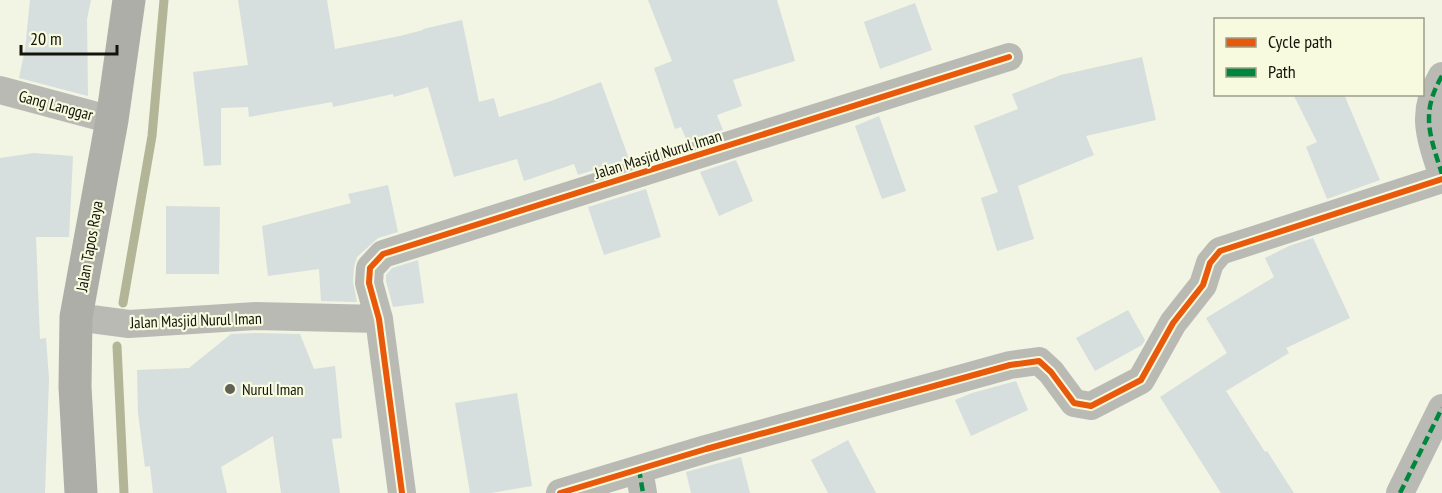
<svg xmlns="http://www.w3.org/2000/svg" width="1442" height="493" viewBox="0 0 1442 493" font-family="'PT Sans Narrow',sans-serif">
  <rect width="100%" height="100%" fill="#f2f4e4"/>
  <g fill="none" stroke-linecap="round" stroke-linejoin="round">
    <path stroke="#b3b696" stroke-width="9" d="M123,303L152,136L164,0
      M117,346L124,493"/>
  </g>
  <path fill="#d6dfdd" d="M30,0H91L87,19L88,96L19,78L25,49Z
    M238,0H327L335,49L400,36L423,30V29L462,20L479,102L494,98L499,117L551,101L601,82L629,159L578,175L574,164L524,181L517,159L454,177L428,87L394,97L393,94L333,107L332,102L249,117L248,107L221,108V165L204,166L193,72L248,65Z
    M648,0H777L795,61L733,80L742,106L717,115L723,130L687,141L681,127L675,129L654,68L672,61Z
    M915,3L932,50L880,69L864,22Z
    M1142,57L1156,120L1086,136L1094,155L1018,186L1034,239L997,251L981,198L998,192L974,126L1018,109L1012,94L1061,75Z
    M1293,94H1344L1380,180L1327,199L1306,147L1317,142Z
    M879,116L906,191L882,199L855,126Z
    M34,153L73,156L69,237H36L40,339L46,338L49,379L45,493H0V158Z
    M736,160L753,201L719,216L700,172Z
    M388,185L398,232L378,238L357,257L354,267L353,282L357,302L321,301L319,269L268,276L262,226L351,203L348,194Z
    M646,189L661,237L604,255L588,207Z
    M166,206L220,207L219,274H166Z
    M1313,238L1350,318L1286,348L1289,353L1226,391L1265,452L1267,451L1294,493H1221L1160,397L1227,353L1206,318L1274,277L1265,258L1289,246Z
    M418,260L424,303L393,307L386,281V275L392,268Z
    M1128,310L1145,340L1142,345L1095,371L1076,338Z
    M254,333L300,334L314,369L335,366L342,438L332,439L340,493H281L273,436L221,467L227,493H153L150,466L145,467L138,413L137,370L189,368L231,334Z
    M1016,381L1028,410L971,436L955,400L972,393Z
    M517,393L532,486L491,493H470L455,403Z
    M848,440L876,493H828L811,460Z
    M741,457L750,493H691L686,472Z"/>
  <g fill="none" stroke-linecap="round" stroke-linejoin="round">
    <path stroke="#babab5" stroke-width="28" d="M1442,76C1420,113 1430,136 1442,174
      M0,90L112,120
      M76,317L129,324L256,316L379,319
      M639,469L643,493
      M402,493L379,319L369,283L370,268L383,254L1009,57
      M560,493L706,449L1010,365L1039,361L1051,372L1074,403L1091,406L1141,380L1173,323L1203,285L1210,263L1220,251L1442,179
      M1400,493L1442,408"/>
    <path stroke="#aeaea8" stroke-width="33" d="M81,493L75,387L76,317L112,120L129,0"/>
    <path stroke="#00873e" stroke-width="4.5" stroke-dasharray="9 4.5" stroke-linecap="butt" d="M1442,76C1420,113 1430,136 1442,174
      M639,469L643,493
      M1400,493L1442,408"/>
    <defs>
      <path id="cycleway" d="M402,493L379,319L369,283L370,268L383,254L1009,57
        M560,493L706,449L1010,365L1039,361L1051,372L1074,403L1091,406L1141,380L1173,323L1203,285L1210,263L1220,251L1442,179"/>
    </defs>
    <use href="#cycleway" stroke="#f7fade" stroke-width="10"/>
    <use href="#cycleway" stroke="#e8590c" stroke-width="6"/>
  </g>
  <circle fill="#616256" stroke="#f7fade" stroke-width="2" cx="230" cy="389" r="6"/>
  <g text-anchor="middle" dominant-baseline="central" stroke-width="4.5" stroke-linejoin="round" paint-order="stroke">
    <g font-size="16" fill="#13140a" stroke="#f7fade">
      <text transform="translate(56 105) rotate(15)">Gang Langgar</text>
      <text transform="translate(658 154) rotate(-17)">Jalan Masjid Nurul Iman</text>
      <text transform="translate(89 246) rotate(-80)">Jalan Tapos Raya</text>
      <text transform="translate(196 320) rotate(-2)">Jalan Masjid Nurul Iman</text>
    </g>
    <g font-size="16" fill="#13140a" stroke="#f7fade" text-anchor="start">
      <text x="242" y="389">Nurul Iman</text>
    </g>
  </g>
  <rect x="1214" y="18" width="210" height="78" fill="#f7fade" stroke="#9c9e89" stroke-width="1.5"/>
  <rect x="1226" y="38" width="30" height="9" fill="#e8590c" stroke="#9c9e89" stroke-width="1.5"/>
  <text x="1268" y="48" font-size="18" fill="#13140a">Cycle path</text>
  <rect x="1226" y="68" width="30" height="9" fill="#00873e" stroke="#9c9e89" stroke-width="1.5"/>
  <text x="1268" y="78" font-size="18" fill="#13140a">Path</text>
  <path d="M21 45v9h96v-9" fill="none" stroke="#13140a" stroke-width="3"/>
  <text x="30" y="45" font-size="18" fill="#13140a" stroke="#f7fade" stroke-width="4.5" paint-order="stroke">20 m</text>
</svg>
